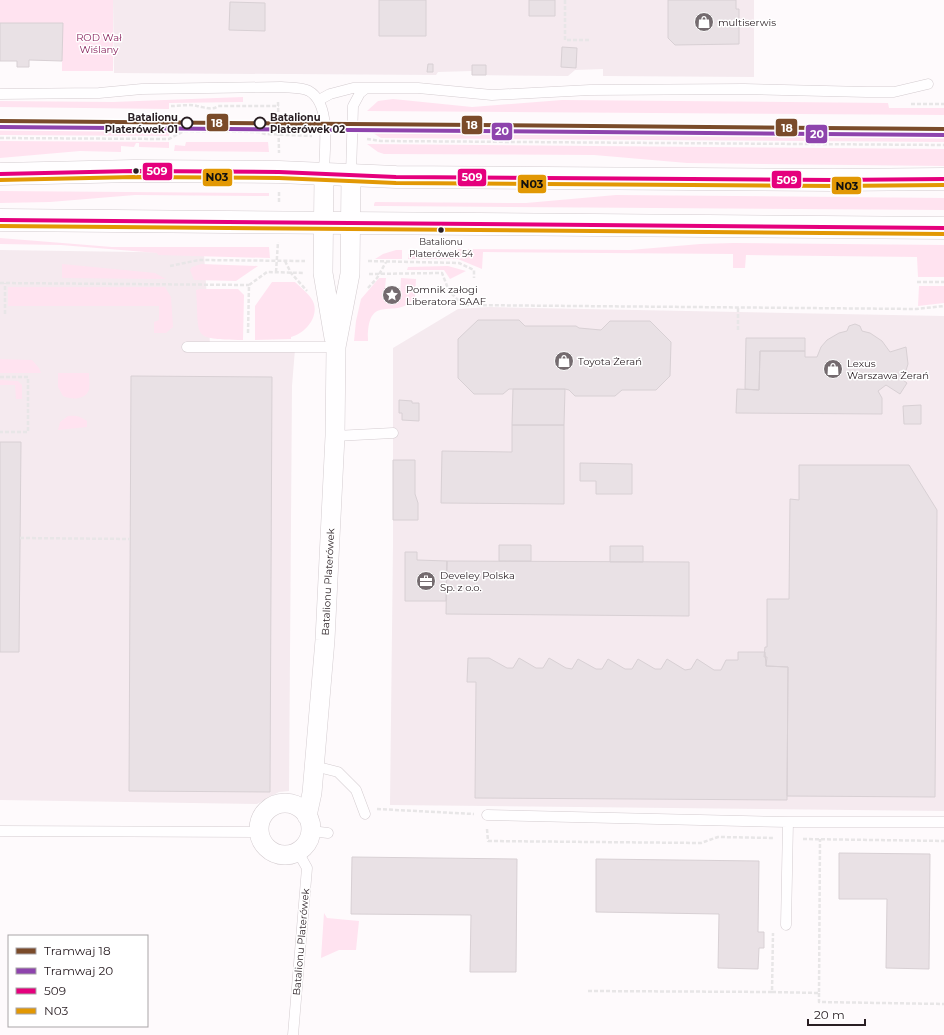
<svg xmlns="http://www.w3.org/2000/svg" width="944" height="1035" viewBox="0 0 944 1035" font-family="Montserrat,sans-serif">
  <rect width="100%" height="100%" fill="#fefafc"/>
  <path fill="#f5eaef" d="M113,0H754V77L603,76V69L575,70L568,76L472,75V71L438,72L436,75L114,73Z
    M0,250L204,253L210,344L295,349L292,386L289,791L279,792L257,804L0,800Z
    M489,307L944,316V811L390,805L393,544V348L458,309Z"/>
  <path fill="#ffe3f0" d="M0,0H113V71H62V23H0Z
    M243,97V102L169,103V109L0,107V101L113,102Z
    M393,99L472,107L562,100L888,103L889,108H944V115L367,111L378,101Z
    M0,125L169,126V136L0,135Z
    M363,127L428,129L944,133V142L381,138L368,130H362Z
    M0,141L169,142V148L139,147V143H136L134,147L121,146V152L80,151L0,158Z
    M186,142H268L269,152L174,151L175,145L185,146Z
    M367,144L944,149V166L687,163L594,155L384,154L378,152Z
    M0,191L269,193V196L135,195L50,202L0,203Z
    M616,195L944,198V210L384,206H374V204L375,202L526,203Z
    M0,238L112,247H269L270,258L158,255L157,253L61,245L0,244Z
    M733,243L944,245V277H918L917,257L746,255L745,268H733V254L483,252L482,269L458,259H408V254H458V249L630,250L700,244Z
    M396,250H402V259H375L383,254Z
    M62,264L155,273L166,279L62,278Z
    M201,264L258,266L236,281L194,280L190,270L192,267Z
    M448,266L466,271L450,279L444,270H407L408,267Z
    M379,278H386L384,297L400,298L401,278L416,279L415,297C396,323 367,289 368,341H354L356,321L361,299Z
    M272,282H295C301,288 312,296 314,304C318,319 304,334 291,337V339L255,340V306Z
    M919,286H944V303L918,306Z
    M8,287H165L171,297L173,327L166,333H154V322L159,320V306H8Z
    M200,289H238L244,295L243,340C189,339 200,338 196,290Z
    M0,359L32,360L39,368L41,373H0Z
    M58,373H89C89,378 90,385 89,390C85,400 71,400 63,396L58,387Z
    M0,380L18,381L22,385V399H16L15,385H0Z
    M68,416C76,415 80,416 87,421V427L58,430L60,422Z
    M324,913L327,918L359,921L356,950H339L321,958Z"/>
  <path fill="#e9e1e5" stroke="#d8d0d4" d="M379,0H426V36H379Z
    M529,0H555V16H529Z
    M668,0H736V9H739V44L675,45L668,38Z
    M230,2L265,3V31L229,30Z
    M0,23H63L62,61L29,60V67H17V61H0Z
    M562,47L577,48L576,68L561,67Z
    M428,64H433V72H427Z
    M472,65H486V75H472Z
    M478,320H519L525,326H576L579,328L601,330L610,321H650L671,342L670,376L656,390H622L615,396H575L569,390L565,389H509L503,394H474L458,378V339Z
    M855,324L860,326L862,331L870,333L882,341L890,352L906,347L908,364L903,380L907,383L900,394L886,385L878,391L882,398V414L736,413L737,389L759,390L760,351H805V357H817L821,347L827,340L839,333L847,331L849,326Z
    M746,338H805V351H760L759,390L745,389Z
    M131,376L272,377L270,792L129,791Z
    M513,389H565L564,425H512Z
    M399,400L412,401V403H419V421L402,420V413H399Z
    M921,405V424H904L903,406Z
    M512,425H564V504L441,503L442,451L512,452Z
    M0,442H21L19,652H0Z
    M393,460H415V494L418,503V520H393Z
    M580,463L632,464V494H596V481H580Z
    M799,465H909L937,510L935,797L787,796L788,667L766,666L767,657H764L765,647H767V599H789L790,499L799,500Z
    M499,545H531V561H499Z
    M610,546H643V562H610Z
    M405,552H417V560L447,561L446,601H405Z
    M447,561L689,562V616L446,614Z
    M738,652H765L766,666L788,667L787,800L475,798L476,682H467L468,658H489L507,668H513L519,658L536,668H543L549,658L566,668L572,669L578,659L596,669H602L608,659L625,669H632L638,659L655,669H661L667,659L685,670L691,669L697,659L714,670H721L726,660H738Z
    M839,853L930,854L929,969L886,968L887,899H839Z
    M352,857L517,859L516,972H470L471,915L351,914Z
    M596,859L759,861L758,932H764V948H759L758,969L718,968L719,914L596,912Z"/>
  <g fill="none" stroke-linecap="round" stroke-linejoin="round">
    <defs>
      <path id="lane" d="M0,94L99,93L142,89L281,87C290,88 301,87 309,91C332,104 324,151 324,174
        M319,100L330,94L353,88H418L492,95L590,90L744,89L867,92H894L928,84
        M351,175L353,106L360,93L365,89
        M187,347H336
        M335,436L393,433
        M314,766L338,772L356,790L365,814
        M487,815L788,822L786,925
        M788,822H944
        M0,831L259,832
        M311,831L328,833
        M293,1035L307,868L298,852"/>
      <path id="street" d="M324,174L323,273L334,338
        M259 829a26 26 0 1 1 52 0a26 26 0 1 1-52 0Z
        M307,816L312,793L325,640L335,436L336,347L350,274L351,175"/>
      <path id="secondary" d="M0,174L134,171L279,172L396,177L834,180L944,179
        M0,220L944,228"/>
    </defs>
    <use href="#lane" stroke="#d4ccd0" stroke-width="11"/>
    <use href="#street" stroke="#d4ccd0" stroke-width="20"/>
    <use href="#secondary" stroke="#d4ccd0" stroke-width="23"/>
    <path stroke="#e8e6e7" stroke-width="2.5" stroke-dasharray="4 2" stroke-linecap="butt" d="M565,0V40H590
      M278,102L279,153
      M911,104H944
      M171,106C179,106 189,104 197,106C204,107 212,111 218,106H279
      M0,138L169,139L184,131L259,132L265,134L312,136
      M367,139L381,141L944,145
      M279,192V203
      M285,261L291,273L307,291
      M368,261L459,263L474,270V278
      M170,266L199,260L305,261
      M276,272L278,242
      M369,274L442,273L449,291L463,305L916,309L944,306
      M917,282H944
      M0,283L249,285
      M368,288L377,278L386,262
      M5,314V283
      M738,330V307
      M248,333L249,285L267,272L304,273
      M0,377H28V432H0
      M20,538L130,539
      M377,809L474,814
      M487,829L488,841L701,843L718,837L774,838
      M803,839L944,841
      M588,991L772,992L773,933
      M772,992L819,993L820,839
      M819,993V1002L944,1004"/>
    <use href="#lane" stroke="#fffeff" stroke-width="10"/>
    <use href="#street" stroke="#fffeff" stroke-width="19"/>
    <use href="#secondary" stroke="#fffeff" stroke-width="22"/>
    <defs>
      <path id="bus-1" d="M0,174L134,171L279,172L396,177L834,180L944,179
        M0,220L944,228"/>
      <path id="bus-2" d="M0,180L134,177L279,178L396,183L834,186L944,185
        M0,226L944,234"/>
    </defs>
    <use href="#bus-1" stroke="#fff" stroke-width="7"/>
    <use href="#bus-2" stroke="#fff" stroke-width="7"/>
    <use href="#bus-1" stroke="#e5007d" stroke-width="4"/>
    <use href="#bus-2" stroke="#e29804" stroke-width="4"/>
    <defs>
      <path id="tram-1" d="M0,121L944,129"/>
      <path id="tram-2" d="M0,127L944,135"/>
    </defs>
    <use href="#tram-1" stroke="#fff" stroke-width="7"/>
    <use href="#tram-2" stroke="#fff" stroke-width="7"/>
    <use href="#tram-1" stroke="#7a4b2a" stroke-width="4"/>
    <use href="#tram-2" stroke="#8e44ad" stroke-width="4"/>
  </g>
  <defs>
    <symbol id="shop-disc" viewBox="-11 -11 22 22"><circle r="9.5" fill="#746b6f" stroke="#fff"/><path d="M-5-2.5h2.3a2.7 3.5 0 0 1 5.4 0H5L5.5 6h-11ZM-1.5-2.5h3a1.5 2.3 0 0 0-3 0Z" fill="#fff"/></symbol>
    <symbol id="sight-disc" viewBox="-11 -11 22 22"><circle r="9.5" fill="#746b6f" stroke="#fff"/><path d="M0-6L1.8-2.2L6-1.7L2.9 1.2L3.7 5.4L0 3.3L-3.7 5.4L-2.9 1.2L-6-1.7L-1.8-2.2Z" fill="#fff"/></symbol>
    <symbol id="office-disc" viewBox="-11 -11 22 22"><circle r="9.5" fill="#746b6f" stroke="#fff"/><path d="M-6-3h4V-5.5h4V-3h4V5H-6ZM-1-4.5V-3h2v-1.5ZM-6 0V1H6V0Z" fill="#fff"/></symbol>
  </defs>
  <g fill-rule="evenodd">
    <use href="#shop-disc" x="693" y="11" width="22" height="22"/>
    <use href="#sight-disc" x="381" y="284" width="22" height="22"/>
    <use href="#shop-disc" x="553" y="350" width="22" height="22"/>
    <use href="#shop-disc" x="822" y="358" width="22" height="22"/>
    <use href="#office-disc" x="415" y="570" width="22" height="22"/>
  </g>
  <g fill="#fff" stroke="#291e23" stroke-width="2">
    <circle cx="187" cy="123" r="5.5"/>
    <circle cx="260" cy="123" r="5.5"/>
  </g>
  <g fill="#291e23" stroke="#fff" stroke-width="1.5">
    <circle cx="136" cy="171" r="3.5"/>
    <circle cx="441" cy="230" r="3.5"/>
  </g>
  <g text-anchor="middle" dominant-baseline="central" stroke-width="3" stroke-linejoin="round" paint-order="stroke">
    <g font-size="9" fill="#291e23" stroke="#fff">
      <text x="441" y="241">Batalionu<tspan x="441" dy="12">Platerówek 54</tspan></text>
    </g>
    <g font-size="10" fill="#291e23" stroke="#fff" text-anchor="start">
      <text x="718" y="22">multiserwis</text>
      <text x="406" y="289">Pomnik załogi<tspan x="406" dy="12">Liberatora SAAF</tspan></text>
      <text x="578" y="361">Toyota Żerań</text>
      <text x="847" y="363">Lexus<tspan x="847" dy="12">Warszawa Żerań</tspan></text>
      <text x="440" y="575">Develey Polska<tspan x="440" dy="12">Sp. z o.o.</tspan></text>
    </g>
    <g font-size="10" fill="#8a2760" stroke="#fff">
      <text x="99" y="37">ROD Wał<tspan x="99" dy="12">Wiślany</tspan></text>
    </g>
    <g font-size="10" font-weight="bold" fill="#291e23" stroke="#fff" text-anchor="end">
      <text x="178" y="117">Batalionu<tspan x="178" dy="12">Platerówek 01</tspan></text>
      <text x="270" y="117" text-anchor="start">Batalionu<tspan x="270" dy="12">Platerówek 02</tspan></text>
    </g>
    <g font-size="10" fill="#291e23" stroke="#fff">
      <text transform="translate(328 582) rotate(-87)">Batalionu Platerówek</text>
      <text transform="translate(301 942) rotate(-85)">Batalionu Platerówek</text>
    </g>
  </g>
  <g stroke="#fff" stroke-width="1.5">
    <rect x="206" y="113" width="23" height="19" rx="4" fill="#7a4b2a"/>
    <rect x="461" y="115" width="22" height="20" rx="4" fill="#7a4b2a"/>
    <rect x="775" y="118" width="23" height="19" rx="4" fill="#7a4b2a"/>
    <rect x="491" y="122" width="22" height="19" rx="4" fill="#8e44ad"/>
    <rect x="805" y="124" width="23" height="20" rx="4" fill="#8e44ad"/>
    <rect x="142" y="162" width="31" height="19" rx="4" fill="#e5007d"/>
    <rect x="457" y="168" width="30" height="19" rx="4" fill="#e5007d"/>
    <rect x="202" y="168" width="31" height="19" rx="4" fill="#e29804"/>
    <rect x="771" y="170" width="31" height="19" rx="4" fill="#e5007d"/>
    <rect x="517" y="174" width="30" height="20" rx="4" fill="#e29804"/>
    <rect x="831" y="176" width="31" height="19" rx="4" fill="#e29804"/>
  </g>
  <g font-size="11" text-anchor="middle" font-weight="bold" fill="#fff">
    <text x="217" y="127">18</text>
    <text x="472" y="129">18</text>
    <text x="787" y="132">18</text>
    <text x="502" y="135">20</text>
    <text x="817" y="138">20</text>
    <text x="157" y="175">509</text>
    <text x="472" y="181">509</text>
    <text x="787" y="184">509</text>
  </g>
  <g font-size="11" text-anchor="middle" font-weight="bold" fill="#111">
    <text x="217" y="181">N03</text>
    <text x="532" y="188">N03</text>
    <text x="847" y="190">N03</text>
  </g>
  <rect x="8" y="935" width="140" height="92" fill="#ffffff" stroke="#a9a5a7"/>
  <rect x="16" y="948" width="20" height="6" fill="#7a4b2a" stroke="#a9a5a7"/>
  <text x="44" y="955" font-size="12" fill="#291e23">Tramwaj 18</text>
  <rect x="16" y="968" width="20" height="6" fill="#8e44ad" stroke="#a9a5a7"/>
  <text x="44" y="975" font-size="12" fill="#291e23">Tramwaj 20</text>
  <rect x="16" y="988" width="20" height="6" fill="#e5007d" stroke="#a9a5a7"/>
  <text x="44" y="995" font-size="12" fill="#291e23">509</text>
  <rect x="16" y="1008" width="20" height="6" fill="#e29804" stroke="#a9a5a7"/>
  <text x="44" y="1015" font-size="12" fill="#291e23">N03</text>
  <path d="M808 1019v6h57v-6" fill="none" stroke="#291e23" stroke-width="2"/>
  <text x="814" y="1019" font-size="12" fill="#291e23" stroke="#ffffff" stroke-width="3" paint-order="stroke">20 m</text>
</svg>
